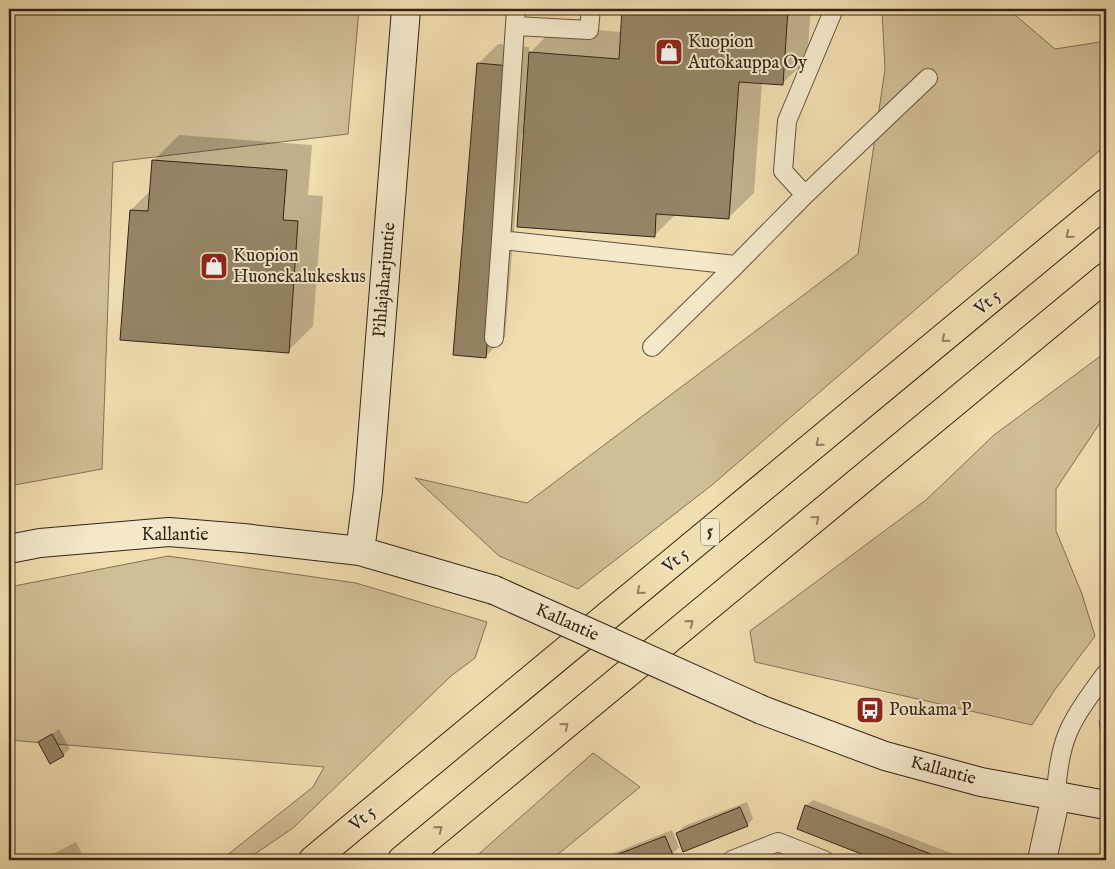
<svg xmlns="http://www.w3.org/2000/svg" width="1115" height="869" viewBox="0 0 1115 869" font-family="'IM FELL English',serif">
  <rect width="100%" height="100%" fill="#f0ddb0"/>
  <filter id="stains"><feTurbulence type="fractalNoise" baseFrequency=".004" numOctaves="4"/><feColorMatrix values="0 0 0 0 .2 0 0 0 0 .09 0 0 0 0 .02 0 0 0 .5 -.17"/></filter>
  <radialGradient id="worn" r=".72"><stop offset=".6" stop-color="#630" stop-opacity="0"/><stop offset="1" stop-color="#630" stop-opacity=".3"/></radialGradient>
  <path fill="#d0be96" stroke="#827256" d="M9,9H359L348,134L113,162L102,469L9,486Z
    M882,9H1008L1055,49L1106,41V145L712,485L578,589L499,556L415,478L527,503L858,254L885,69Z
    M1106,352V414L1056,489V531L1082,594L1095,636L1054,691L1032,725L755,662L750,631L926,500L994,435Z
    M168,556L356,583L487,622L475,658L451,676L293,828L246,860H221L313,787L324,767L9,740V587Z
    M1099,721H1106V758L1104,757Z
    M593,753L640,787L551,860H472Z"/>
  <path fill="#0003" d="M623,9H811L807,59L782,84L762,83L754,193L728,218L676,214L654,236L522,133L505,337L485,357L478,64L498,44L529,47V54L555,27L622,32Z
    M179,135L312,145L308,195L323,196L313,326L288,351L131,210L151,190L153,161Z
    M59,729L70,749L63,755L40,742Z
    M813,800L969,860H881L798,828L806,806Z
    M747,802L753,819L747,825L677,833L684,826Z
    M672,830L679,847L672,854L656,860H603L609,855Z
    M76,842L85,860H41Z"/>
  <path fill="#958566" stroke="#332515" d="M622,9H788L783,85L739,82L729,219L656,214L655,237L517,227L529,52L619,59Z
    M477,63L510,66L486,358L453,355Z
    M152,160L287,170L283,220L298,221L289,353L120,340L130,210L148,211Z
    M52,734L64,756L50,764L38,742Z
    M805,805L946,860H877L797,829Z
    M740,807L748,826L683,852L676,833Z
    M665,836L673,855L660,860H603Z"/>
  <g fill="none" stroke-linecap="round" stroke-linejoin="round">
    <defs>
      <path id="lane" d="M516,9L501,240L736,265L805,195L783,171L787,121L834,9
        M516,26L589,30L591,9
        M805,195L928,78
        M494,338L501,240
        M652,347L736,265
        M1056,796C1059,735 1072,720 1106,673
        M732,860L778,842L824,860"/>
      <path id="street" d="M1042,860L1056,796"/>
      <path id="secondary" d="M9,549L40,543L169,532L243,538L360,551L494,590
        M360,551L368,491L406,9
        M762,710L885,756L981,782L1106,805"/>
      <path id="highway" d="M313,860L1106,203
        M402,860L1106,277"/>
    </defs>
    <use href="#lane" stroke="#62533c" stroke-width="20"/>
    <use href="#street" stroke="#62533c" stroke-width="30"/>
    <use href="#secondary" stroke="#332515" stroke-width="30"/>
    <use href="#highway" stroke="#332515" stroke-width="30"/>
    <use href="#lane" stroke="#f5e9cc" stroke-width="18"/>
    <use href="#street" stroke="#f5e9cc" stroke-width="28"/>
    <use href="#secondary" stroke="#f5e9cc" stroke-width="28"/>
    <use href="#highway" stroke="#f0ddb0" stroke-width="28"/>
    <defs>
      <path id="secondary-bridge" d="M494,590L762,710"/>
    </defs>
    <use href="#secondary-bridge" stroke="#332515" stroke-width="30" stroke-linecap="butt"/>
    <use href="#secondary-bridge" stroke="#f5e9cc" stroke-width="28"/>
  </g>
  <defs><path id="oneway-chevron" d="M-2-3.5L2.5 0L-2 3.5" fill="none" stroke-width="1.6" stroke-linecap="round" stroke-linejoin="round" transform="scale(1.25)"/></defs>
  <g stroke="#928162">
    <use href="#oneway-chevron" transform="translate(1069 235) rotate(140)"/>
    <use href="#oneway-chevron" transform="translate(945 339) rotate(140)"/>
    <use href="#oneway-chevron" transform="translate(819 443) rotate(140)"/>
    <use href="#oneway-chevron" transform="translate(816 519) rotate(-39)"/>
    <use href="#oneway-chevron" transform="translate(640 591) rotate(140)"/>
    <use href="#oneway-chevron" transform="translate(690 623) rotate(-39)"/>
    <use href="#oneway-chevron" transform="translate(565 726) rotate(-39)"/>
    <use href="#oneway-chevron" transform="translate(439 829) rotate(-39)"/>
  </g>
  <defs>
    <symbol id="shop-square" viewBox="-11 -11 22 22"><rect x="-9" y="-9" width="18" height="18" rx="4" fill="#8f2418" stroke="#f5e9cc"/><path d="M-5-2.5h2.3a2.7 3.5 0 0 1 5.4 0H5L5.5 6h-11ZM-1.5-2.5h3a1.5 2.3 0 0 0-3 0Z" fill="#fff"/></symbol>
    <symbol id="bus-square" viewBox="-11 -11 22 22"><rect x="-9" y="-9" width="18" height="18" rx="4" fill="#8f2418" stroke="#f5e9cc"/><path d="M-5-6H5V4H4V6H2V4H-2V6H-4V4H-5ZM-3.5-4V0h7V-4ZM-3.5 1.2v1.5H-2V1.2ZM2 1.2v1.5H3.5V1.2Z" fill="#fff"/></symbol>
  </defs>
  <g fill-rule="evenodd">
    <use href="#shop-square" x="653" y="36" width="32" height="32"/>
    <use href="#shop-square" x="198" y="250" width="32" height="32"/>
    <use href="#bus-square" x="854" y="694" width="32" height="32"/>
  </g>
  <g text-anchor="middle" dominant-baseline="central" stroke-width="4" stroke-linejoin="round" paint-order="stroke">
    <rect fill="#f5e9cc" stroke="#6d604c" stroke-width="1" x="701" y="518.5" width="18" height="27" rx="4"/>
    <g font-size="16" font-weight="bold" fill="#332515">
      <text x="710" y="532">5</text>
    </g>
    <g font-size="18" fill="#332515" stroke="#f5e9cc" text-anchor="start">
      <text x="688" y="42">Kuopion<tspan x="688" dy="21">Autokauppa Oy</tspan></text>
      <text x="233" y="256">Kuopion<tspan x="233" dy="21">Huonekalukeskus</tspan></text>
      <text x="889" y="710">Poukama P</text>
    </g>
    <g font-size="18" fill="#332515" stroke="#f5e9cc">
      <text transform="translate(385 280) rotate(-85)">Pihlajaharjuntie</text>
      <text transform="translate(988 303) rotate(-40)">Vt 5</text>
      <text x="175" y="535">Kallantie</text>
      <text transform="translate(676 561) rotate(-40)">Vt 5</text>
      <text transform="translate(567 623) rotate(24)">Kallantie</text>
      <text transform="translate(943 771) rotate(15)">Kallantie</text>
      <text transform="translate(363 819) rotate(-40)">Vt 5</text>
    </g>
  </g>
  <rect width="1115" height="869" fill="none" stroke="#f0ddb0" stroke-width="30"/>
  <rect x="10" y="10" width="1095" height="849" fill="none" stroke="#332515" stroke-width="2.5"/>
  <rect x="15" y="15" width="1085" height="839" fill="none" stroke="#332515"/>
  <rect width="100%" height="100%" filter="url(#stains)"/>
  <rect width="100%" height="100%" fill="url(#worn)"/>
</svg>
